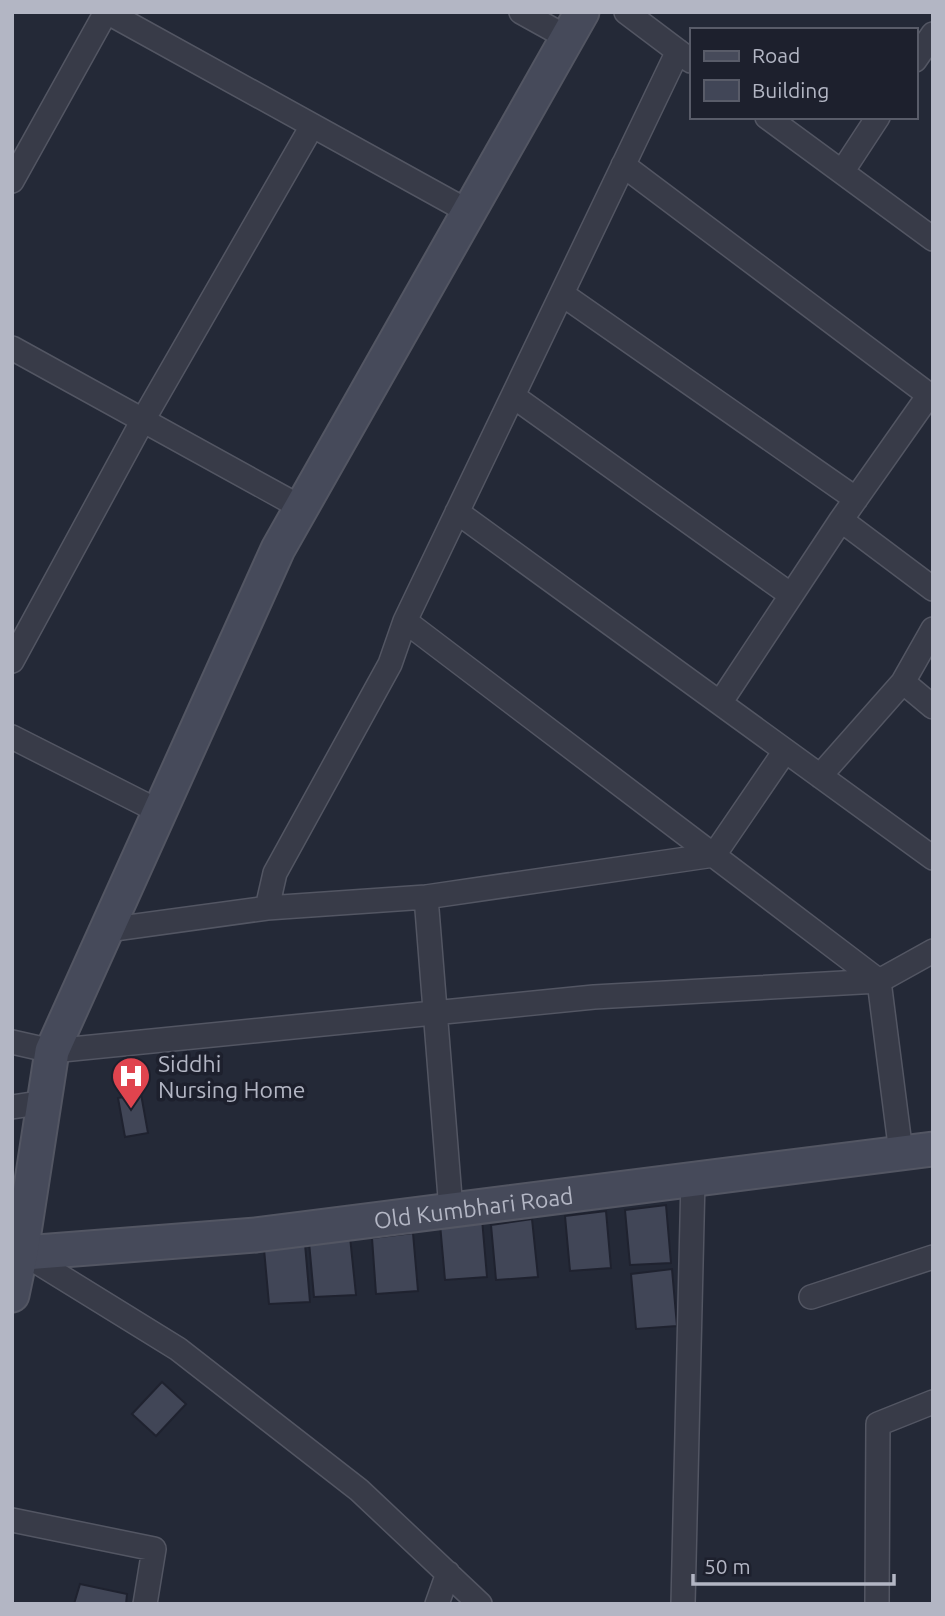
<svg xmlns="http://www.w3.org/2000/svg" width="945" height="1616" viewBox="0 0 945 1616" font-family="Ubuntu,sans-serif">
  <rect width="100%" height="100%" fill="#242937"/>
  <path fill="#414657" stroke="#1f222f" stroke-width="2" d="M141,1094L148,1133L125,1137L118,1098Z
    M666,1205L671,1263L630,1265L625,1210Z
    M606,1211L611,1268L570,1271L565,1216Z
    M482,1219L487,1277L445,1280L440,1224Z
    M532,1219L538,1277L496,1280L491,1225Z
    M413,1233L418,1291L376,1294L372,1238Z
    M350,1237L356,1295L314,1297L309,1242Z
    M305,1244L310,1302L269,1304L264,1249Z
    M672,1269L677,1326L636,1329L631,1274Z
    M162,1382L186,1404L156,1436L132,1414Z
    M80,1584L127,1594L126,1604H74Z"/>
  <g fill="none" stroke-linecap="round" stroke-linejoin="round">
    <defs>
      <path id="street" d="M107,12L469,212
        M521,12L568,38
        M626,12L691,61
        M678,51L405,621L879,981L901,1153
        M915,60L933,34
        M767,117L933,239
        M623,165L933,398
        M842,172L878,117
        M12,181L106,12
        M562,294L856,499
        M12,348L302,508
        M513,396L791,595
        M457,512L933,858
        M841,520L933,589
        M12,661L143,420L312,126
        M903,682L933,707
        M720,703L841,520L929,395
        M12,737L160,812
        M820,776L903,682L933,629
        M426,897L451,1210
        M267,908L275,873L390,664L405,621
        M107,930L267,908L426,897L714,855L785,751
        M12,1042L52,1051L594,997L879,981L933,951
        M12,1107L45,1102
        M21,1252L178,1349L359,1490L480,1604
        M811,1297L933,1257
        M12,1520L154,1549L145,1604
        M437,1604L448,1573
        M683,1604L693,1179
        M877,1604L878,1424L933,1402"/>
      <g id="secondary">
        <path id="s1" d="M12,1254L256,1235L933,1149"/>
        <path d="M12,1295L21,1252L52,1051L278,549L582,12"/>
      </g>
    </defs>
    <use href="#street" stroke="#535663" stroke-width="26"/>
    <use href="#secondary" stroke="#535663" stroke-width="37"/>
    <use href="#street" stroke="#383b48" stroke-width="23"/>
    <use href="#secondary" stroke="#464a5a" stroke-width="33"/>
  </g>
  <defs>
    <symbol id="hospital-pin" viewBox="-11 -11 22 30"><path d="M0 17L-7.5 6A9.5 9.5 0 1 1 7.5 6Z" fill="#e0444e" stroke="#1d202d"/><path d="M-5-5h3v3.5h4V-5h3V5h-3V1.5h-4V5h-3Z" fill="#fff"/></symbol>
  </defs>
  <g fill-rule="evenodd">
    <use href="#hospital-pin" x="109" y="1054" width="44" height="60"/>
  </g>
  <g text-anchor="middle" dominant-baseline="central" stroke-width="7" stroke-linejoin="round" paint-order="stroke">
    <g font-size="23" fill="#b3b6c4" stroke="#1d202d" text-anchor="start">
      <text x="158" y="1063">Siddhi<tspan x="158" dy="26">Nursing Home</tspan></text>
    </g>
    <g font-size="23" fill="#b3b6c4" stroke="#1d202d">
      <text stroke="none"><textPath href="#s1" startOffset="464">Old Kumbhari Road</textPath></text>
    </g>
  </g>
  <rect width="945" height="1616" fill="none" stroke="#b3b6c4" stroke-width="28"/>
  <rect x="690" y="28" width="228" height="91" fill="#1d202d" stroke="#595c69" stroke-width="2"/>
  <rect x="704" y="51" width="35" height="10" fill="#464a5a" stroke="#595c69" stroke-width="2"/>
  <text x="752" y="63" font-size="21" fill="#b3b6c4">Road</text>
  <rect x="704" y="80" width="35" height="21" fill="#414657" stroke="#595c69" stroke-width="2"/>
  <text x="752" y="98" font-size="21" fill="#b3b6c4">Building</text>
  <path d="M693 1574v10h201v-10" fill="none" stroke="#b3b6c4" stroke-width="3.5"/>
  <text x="704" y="1574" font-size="21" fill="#b3b6c4" stroke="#1d202d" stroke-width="5" paint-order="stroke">50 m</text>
</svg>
